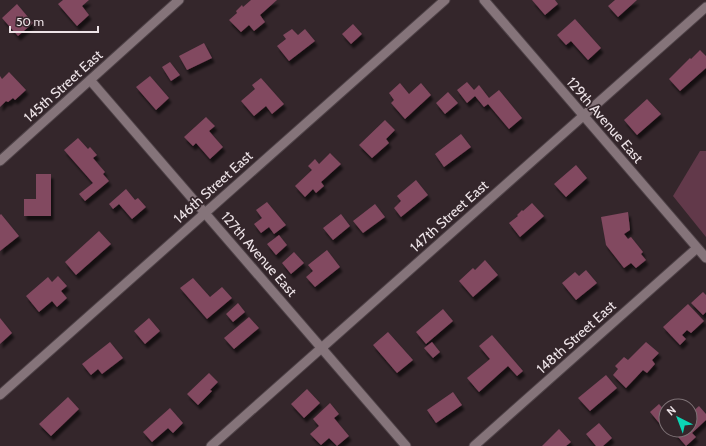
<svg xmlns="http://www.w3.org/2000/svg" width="706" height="446" viewBox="0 0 706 446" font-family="Cabin,sans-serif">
  <defs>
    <filter id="shadow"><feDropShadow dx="2.5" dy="4.5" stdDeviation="1" flood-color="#0009"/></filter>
  </defs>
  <rect width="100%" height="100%" fill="#34262b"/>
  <path fill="#62394a" d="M700,151H706V237L673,196Z"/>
  <path fill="#824860" filter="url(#shadow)" d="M63,0H89L82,6L89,15L77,26L58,4Z
    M251,0H277L260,15L265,22L254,31L249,25L241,32L229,20L237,13L236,11L242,5L243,7Z
    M532,0H555L558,4L545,15Z
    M615,0H637L618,17L608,6Z
    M17,4L33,23L18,36L2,18Z
    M575,19L601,48L588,60L571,41L566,45L557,35Z
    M353,24L362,34L351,44L342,34Z
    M292,29L298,35L305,29L315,41L289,61L277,46L286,39L283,35Z
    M204,43L212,58L187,70L179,56Z
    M700,50L706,56V68L680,91L669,79L690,58L691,59Z
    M170,62L180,75L171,81L162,67Z
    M9,72L26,90L15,100L13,98L8,102L6,101L0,107V76L2,79Z
    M150,76L169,98L156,110L136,87Z
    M261,78L284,104L272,114L266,106L254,116L241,101L255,89L252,85Z
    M467,82L474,90L479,85L489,98L499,90L522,118L509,129L488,104L484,107L475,96L467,103L457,90Z
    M400,83L409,94L421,83L431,95L405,119L391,103L394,100L389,93Z
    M448,92L458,103L445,114L436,103Z
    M647,99L661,114L637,135L624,120Z
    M206,117L215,126L209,131L223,147L210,159L196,143L193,146L184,137Z
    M385,120L395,130L386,139L389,143L372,158L359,145Z
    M461,134L471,147L444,167L435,154Z
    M78,138L88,149L90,147L97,155L93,158L105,172L103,174L109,181L85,201L79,194L93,183L64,150Z
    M330,153L341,164L321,182L324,186L316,193L313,189L305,197L295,186L312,170L308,166L315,159L319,164Z
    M576,165L587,178L566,197L554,184Z
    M36,174H51V216H24V199H36Z
    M416,180L428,195L401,217L394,208L401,201L397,196Z
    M126,189L135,200L138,198L146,207L132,219L119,204L113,209L109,204Z
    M267,202L286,225L274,234L269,227L261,233L254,224L262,218L256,210Z
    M532,203L544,216L520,237L509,223L518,216L517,215L522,210L523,211Z
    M375,204L385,217L363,233L353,221Z
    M628,212L630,230L624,234L628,239L631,237L643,252L641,254L646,260L636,268L631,263L624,268L606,245L601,217Z
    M1,214L19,236L0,251V215Z
    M341,214L350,226L333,240L323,228Z
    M99,231L111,244L76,275L65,262Z
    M279,235L287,245L276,255L267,244Z
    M327,250L340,267L315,287L306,277L313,271L308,265Z
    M294,252L304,263L291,274L282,263Z
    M485,260L498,275L473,297L459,281L473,268L475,270Z
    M586,270L597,283L576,300L562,283L575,272L579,276Z
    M58,276L67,286L61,291L67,298L57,307L52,301L39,312L26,296L48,277L52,282Z
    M193,278L210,297L222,287L232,298L207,319L180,288Z
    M703,292L706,295V312L703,315L691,303Z
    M238,303L245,312L233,322L226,314Z
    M688,304L704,321L691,333L687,330L682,335L686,339L680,345L663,327Z
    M443,309L453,321L426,344L416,332Z
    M249,317L259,328L234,349L224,338Z
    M0,318L12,333L0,344Z
    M149,318L160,331L145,344L134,331Z
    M388,332L413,360L397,373L373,345Z
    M492,335L523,371L517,376L508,366L479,392L467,378L490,359L479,346Z
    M110,342L123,358L102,374L98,369L91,375L82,364Z
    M432,342L440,352L433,358L424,348Z
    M646,342L659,353L652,360L655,364L647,373L643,370L626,388L613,375L618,369L615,366L624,357L628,360Z
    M209,373L218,382L210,390L212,391L198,405L187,394Z
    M606,375L617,388L590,411L578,398Z
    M307,389L320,403L304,418L291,404Z
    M453,392L462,405L436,423L427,410Z
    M68,397L79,409L51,436L39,424Z
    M330,403L339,414L334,418L349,436L337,446L329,438L321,445L310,434L319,426L313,419Z
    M659,404L666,412V419L660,424L650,412Z
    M699,406L706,414V420L692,433L696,437L686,446L672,430H690V414Z
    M170,408L183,423L173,433L168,428L152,442L143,432Z
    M599,423L612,438L603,446H596L586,434Z
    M559,429L571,442L566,446H542Z"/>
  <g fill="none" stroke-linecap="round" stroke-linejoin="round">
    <defs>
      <path id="street" d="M484,0L706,258
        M90,80L406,446
        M0,161L179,0
        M0,395L445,0
        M211,446L706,7
        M474,446L697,248"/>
    </defs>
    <use href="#street" stroke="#4e4247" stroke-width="11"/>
    <use href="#street" stroke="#85747a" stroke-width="9"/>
  </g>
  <g text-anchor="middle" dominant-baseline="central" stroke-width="3.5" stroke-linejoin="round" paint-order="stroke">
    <g font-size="14" fill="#ede3e7" stroke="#34262b">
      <text transform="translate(63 86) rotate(-42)">145th Street East</text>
      <text transform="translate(605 120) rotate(49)">129th Avenue East</text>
      <text transform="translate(213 187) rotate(-42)">146th Street East</text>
      <text transform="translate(449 216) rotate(-42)">147th Street East</text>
      <text transform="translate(259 254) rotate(49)">127th Avenue East</text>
      <text transform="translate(576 337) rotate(-42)">148th Street East</text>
    </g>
  </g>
  <g transform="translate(678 418) rotate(318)"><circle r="19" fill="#34262b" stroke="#7e7276"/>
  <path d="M0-3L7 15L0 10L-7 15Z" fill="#0cd5b5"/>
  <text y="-6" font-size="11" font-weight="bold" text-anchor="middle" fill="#ede3e7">N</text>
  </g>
  <path d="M10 26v6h88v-6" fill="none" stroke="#ede3e7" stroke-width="2"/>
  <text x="16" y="26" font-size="12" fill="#ede3e7" stroke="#34262b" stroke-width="3" paint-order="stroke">50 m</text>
</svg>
